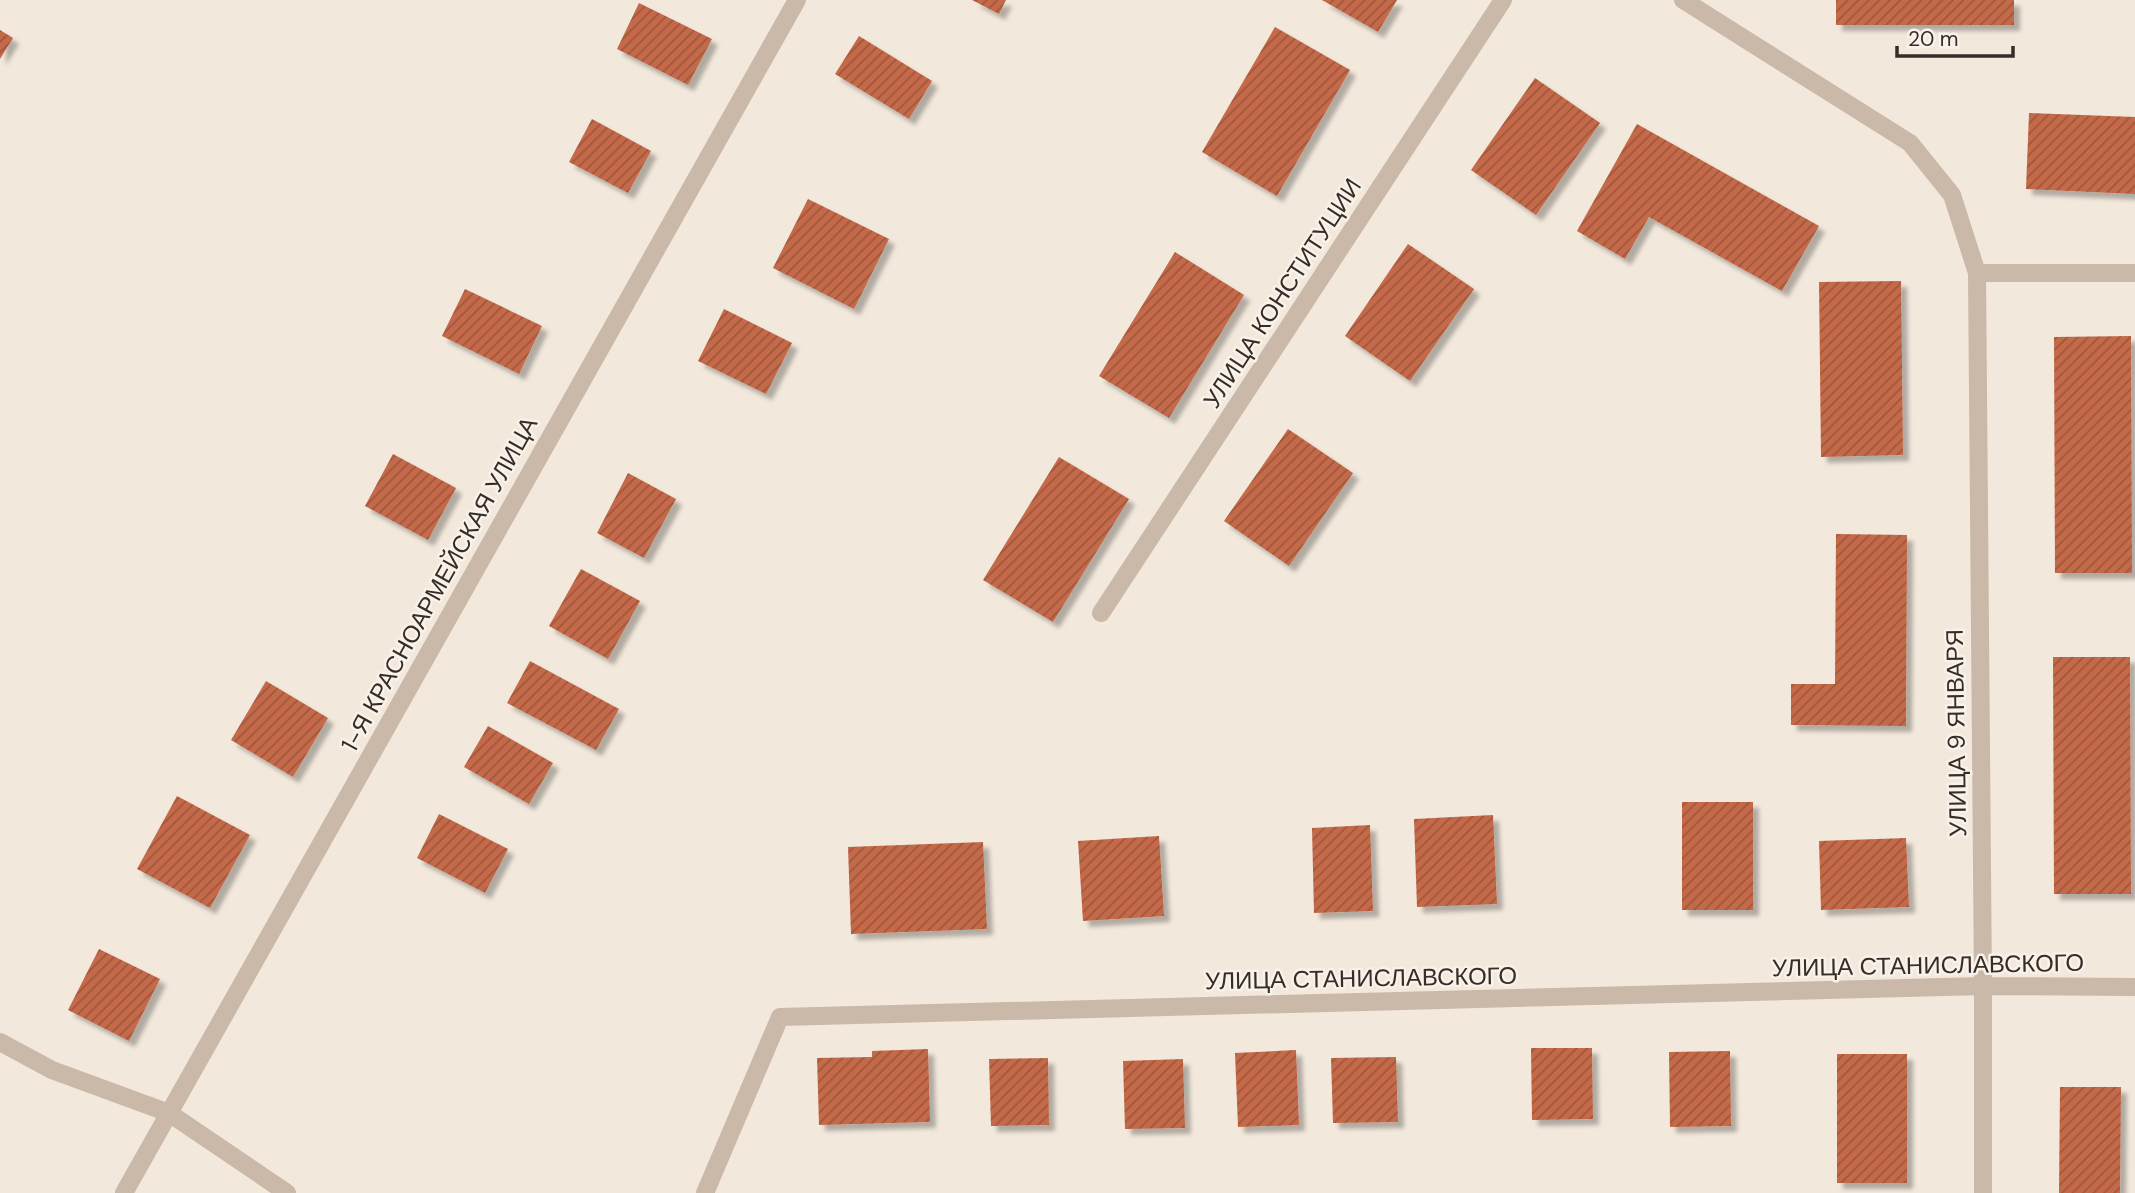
<svg xmlns="http://www.w3.org/2000/svg" width="2135" height="1193" viewBox="0 0 2135 1193" font-family="'DM Sans',sans-serif">
  <defs>
    <pattern id="building-hatch" width="6" height="6" patternUnits="userSpaceOnUse" patternTransform="scale(1.75)"><rect width="6" height="6" fill="#c46948"/><path d="M-1 1l2-2M0 6l6-6M5 7l2-2" fill="none" stroke="#a0573c"/></pattern>
    <filter id="shadow"><feDropShadow dx="6" dy="6" stdDeviation="2" flood-color="#0004"/></filter>
  </defs>
  <rect width="100%" height="100%" fill="#f2e8dc"/>
  <path fill="url(#building-hatch)" filter="url(#shadow)" d="M972,0H1006L999,14Z
    M1322,0H1397L1378,32Z
    M1836,0H2014V25H1836Z
    M639,3L712,39L688,85L617,49Z
    M1275,27L1350,70L1277,196L1202,152Z
    M0,30L13,38L0,59Z
    M859,36L932,81L909,119L835,74Z
    M1535,78L1600,123L1536,215L1471,170Z
    M2029,113L2135,117V194L2026,189Z
    M592,119L651,151L628,193L569,162Z
    M1637,124L1819,226L1782,291L1649,217L1625,259L1577,231Z
    M808,199L889,239L854,309L773,268Z
    M1408,244L1474,289L1410,381L1345,336Z
    M1175,252L1244,295L1169,418L1099,376Z
    M1901,281L1903,455L1821,457L1819,282Z
    M465,289L542,326L519,374L442,336Z
    M724,309L792,343L766,394L698,361Z
    M2131,336L2132,573H2055L2054,337Z
    M1288,429L1353,473L1289,566L1224,521Z
    M393,454L456,488L428,540L365,506Z
    M1059,457L1129,499L1053,622L983,580Z
    M628,473L676,499L644,558L597,533Z
    M1836,534L1907,535L1906,726L1791,725V684H1835Z
    M581,569L640,601L608,659L549,626Z
    M2053,657H2130L2131,894H2054Z
    M530,661L619,709L596,750L507,703Z
    M266,681L328,718L293,777L231,740Z
    M488,726L553,763L529,804L464,767Z
    M177,796L250,835L210,908L137,869Z
    M1682,802H1753V910H1682Z
    M439,814L508,849L485,893L417,858Z
    M1493,815L1497,904L1417,907L1414,819Z
    M1370,825L1373,911L1314,913L1312,828Z
    M1159,836L1164,916L1083,921L1078,841Z
    M1906,838L1909,907L1821,910L1819,841Z
    M983,842L987,929L851,934L848,847Z
    M99,949L160,979L129,1041L68,1010Z
    M1531,1048H1592L1593,1119L1532,1120Z
    M928,1049L930,1122L819,1125L817,1058L872,1057V1051Z
    M1296,1050L1299,1125L1238,1127L1235,1053Z
    M1730,1051L1731,1126L1670,1127L1669,1052Z
    M1837,1054H1907V1183H1837Z
    M1396,1057L1398,1122L1333,1123L1331,1058Z
    M1048,1058L1049,1125L991,1126L989,1059Z
    M1183,1059L1185,1128L1125,1129L1123,1061Z
    M2060,1087H2121L2120,1193H2059Z"/>
  <g fill="none" stroke-linecap="round" stroke-linejoin="round">
    <path stroke="#cab8a8" stroke-width="18" d="M1683,0L1910,143L1952,195L1977,273H2135
      M1977,273L1983,986V1193
      M1101,613L1503,0
      M0,1042L52,1070L169,1113L287,1193
      M124,1193L797,0
      M705,1193L780,1017L1983,986L2135,987"/>
  </g>
  <g text-anchor="middle" dominant-baseline="central" stroke-width="5" stroke-linejoin="round" paint-order="stroke">
    <g font-size="24" fill="#372d28" stroke="#f9f2e9">
      <text transform="translate(1282 293) rotate(-57)">УЛИЦА КОНСТИТУЦИИ</text>
      <text transform="translate(439 584) rotate(-61)">1-Я КРАСНОАРМЕЙСКАЯ УЛИЦА</text>
      <text transform="translate(1956 733) rotate(-91)">УЛИЦА 9 ЯНВАРЯ</text>
      <text transform="translate(1928 965) rotate(-1)">УЛИЦА СТАНИСЛАВСКОГО</text>
      <text transform="translate(1361 978) rotate(-1)">УЛИЦА СТАНИСЛАВСКОГО</text>
    </g>
  </g>
  <path d="M1897 46v10h116v-10" fill="none" stroke="#372d28" stroke-width="3.5"/>
  <text x="1908" y="46" font-size="21" fill="#372d28" stroke="#f9f2e9" stroke-width="5" paint-order="stroke">20 m</text>
</svg>
